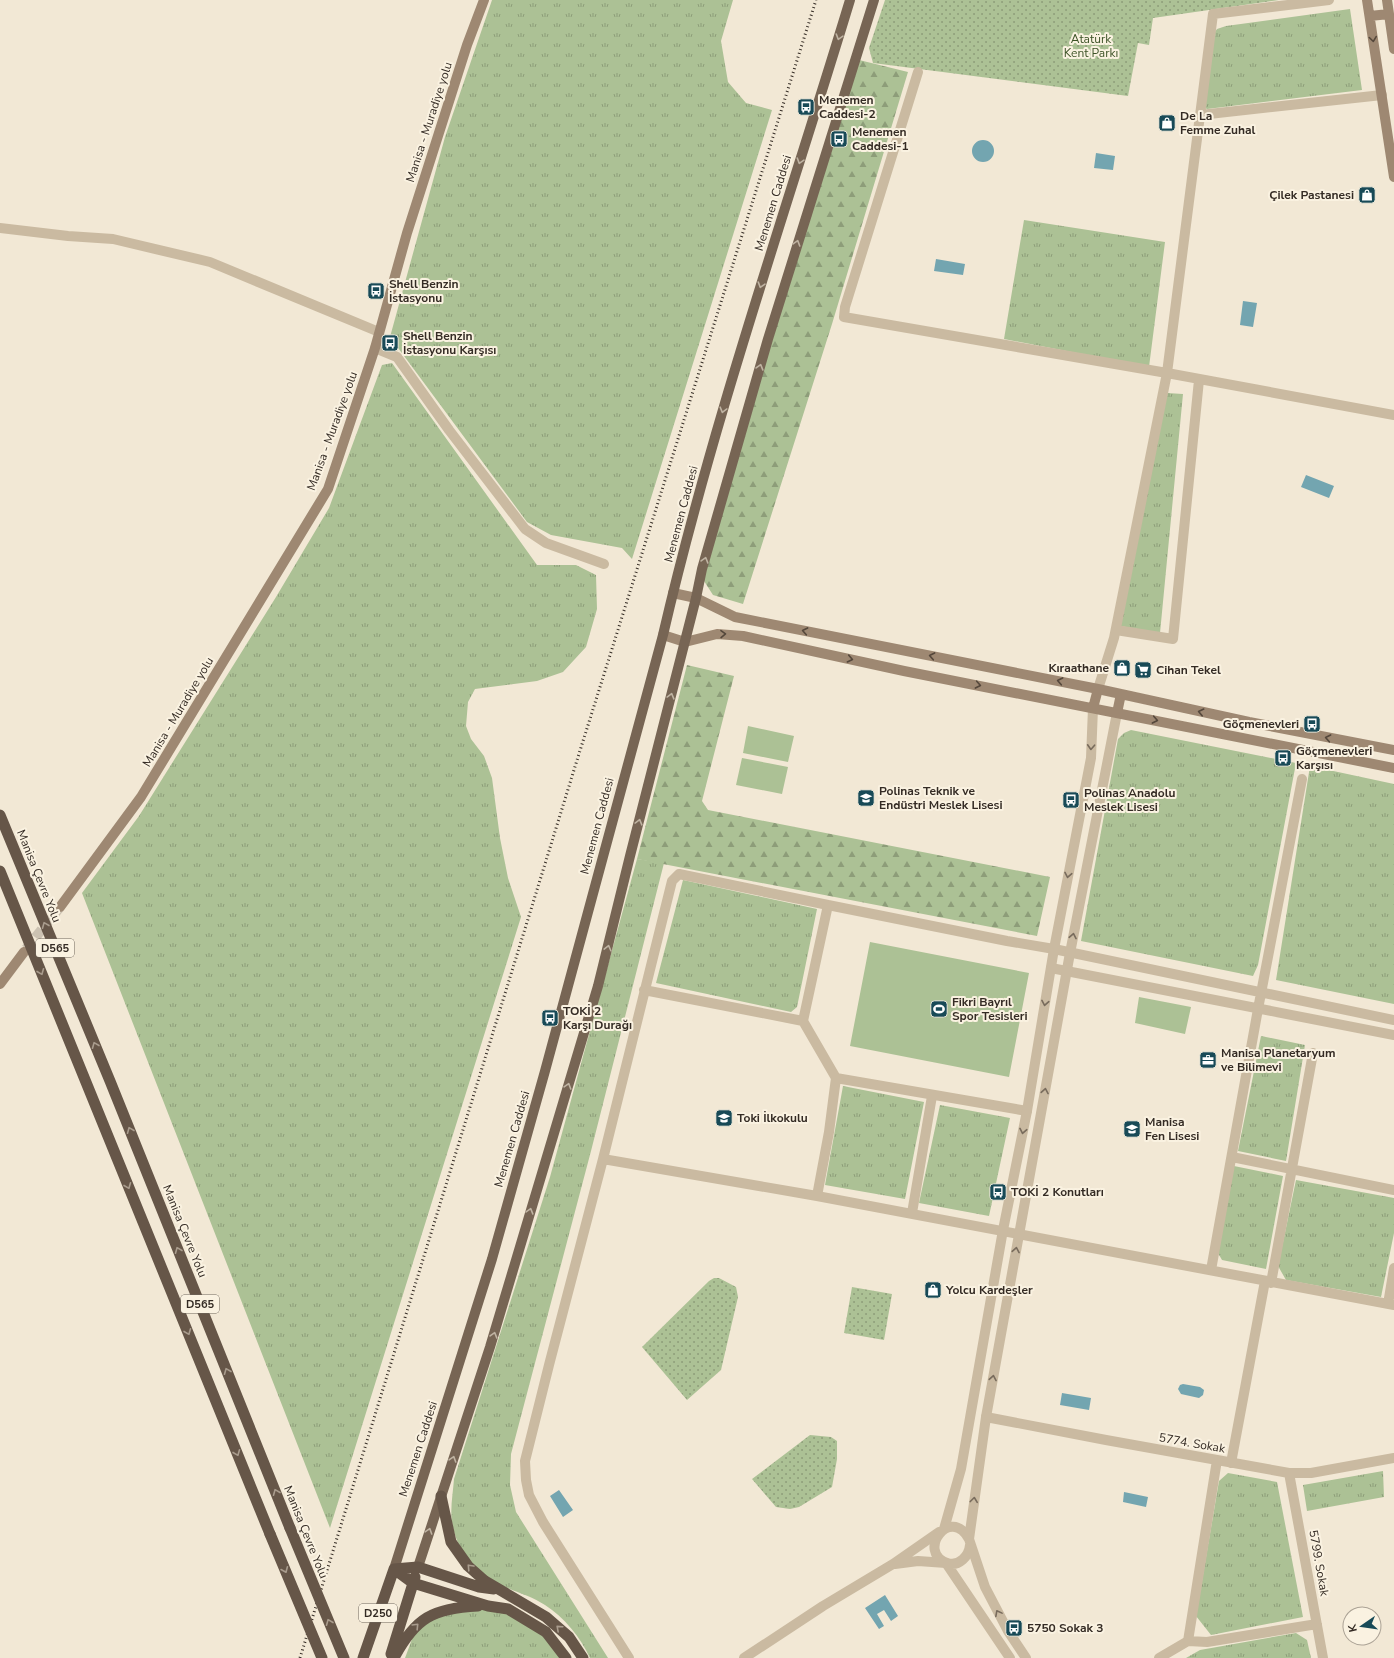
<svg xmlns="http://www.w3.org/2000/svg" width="1394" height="1658" viewBox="0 0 1394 1658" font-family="'Nunito Sans',sans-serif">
  <defs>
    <pattern id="grass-tufts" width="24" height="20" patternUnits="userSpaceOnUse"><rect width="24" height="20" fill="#acc195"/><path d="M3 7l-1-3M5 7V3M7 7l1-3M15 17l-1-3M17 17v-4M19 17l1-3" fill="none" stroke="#8d9d79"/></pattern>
    <pattern id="forest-firs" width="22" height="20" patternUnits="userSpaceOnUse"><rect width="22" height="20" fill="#acc195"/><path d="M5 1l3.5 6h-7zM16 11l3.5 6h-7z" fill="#8d9d79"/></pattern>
    <pattern id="park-dots" width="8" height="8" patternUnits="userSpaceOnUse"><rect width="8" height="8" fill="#acc195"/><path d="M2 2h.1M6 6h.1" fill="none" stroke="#8d9d79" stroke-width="1.8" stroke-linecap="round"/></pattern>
  </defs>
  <rect width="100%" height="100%" fill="#f2e8d5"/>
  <path fill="url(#grass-tufts)" d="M492,0H733L721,41L728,82L746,103L772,110L632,559L622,548L551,535L527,522L390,337L445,137Z
    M1350,9L1362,90L1207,109L1202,106L1212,36L1217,29L1226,26Z
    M1024,220L1165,242L1149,367L1004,339Z
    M392,363L537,565H576L596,575L597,609L586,647L563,672L537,681L475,689L468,702L466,726L471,739L484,756L492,778L500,838L508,878L521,917L330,1528L82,893L139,816L276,597L329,508L382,365Z
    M1167,393L1183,394L1160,633L1120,626Z
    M1131,730L1296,763L1258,965L1253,976L1081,941L1118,739L1124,733Z
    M1310,766L1394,784V1004L1276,980Z
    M637,859L664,863L591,1151L511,1454L510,1485L516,1512L608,1658H590C581,1638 564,1617 545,1605C530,1595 511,1591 495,1582C472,1570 456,1548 452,1522C450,1508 453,1493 454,1479L550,1177Z
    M683,880L817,909L797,1007L791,1012L656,983Z
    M1261,1036L1305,1045L1286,1161L1238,1151Z
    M843,1086L924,1102L905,1199L825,1185Z
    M940,1105L1010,1118L989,1216L919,1203Z
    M1234,1166L1283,1176L1266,1269L1222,1260L1218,1253Z
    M1296,1180L1394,1198V1233L1381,1297L1286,1280L1278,1266Z
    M1383,1471L1384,1497L1307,1511L1303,1485Z
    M1228,1473L1277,1482L1303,1617L1211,1635L1196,1616L1219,1481Z
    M488,1606L534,1624L566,1658H405L418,1623L441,1610Z
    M1296,1633L1307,1640L1311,1658H1186L1200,1650Z"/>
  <path fill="url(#forest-firs)" d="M855,59L908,72L832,324L743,604L713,595L704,581L702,569Z
    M687,665L734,676L702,801L708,810L1050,877L1037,936L637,859Z"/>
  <path fill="url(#park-dots)" d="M885,0H1279L1153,18L1149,45L1138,43L1128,96L873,63L869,48Z
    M714,1278H719L736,1287L738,1297L721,1370L687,1400L642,1347L709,1281Z
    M852,1287L892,1294L884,1340L844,1333Z
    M810,1435L831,1437L837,1441V1459L832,1487L799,1507L790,1509L776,1507L752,1479Z"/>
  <path fill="#acc195" d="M748,726L794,736L788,762L743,753Z
    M742,758L788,767L782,794L736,785Z
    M870,942L1029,973L1009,1077L850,1046Z
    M1139,997L1191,1007L1185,1034L1135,1023Z"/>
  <path fill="#73a5b0" d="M972 151a11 11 0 1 1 22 0a11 11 0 1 1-22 0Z
    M1096,153L1115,156L1113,170L1094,168Z
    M936,259L965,264L963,275L934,271Z
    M1243,301L1257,303L1253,327L1240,325Z
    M1306,475L1334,486L1329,498L1301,487Z
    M1183,1384L1200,1387L1204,1390L1203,1395L1199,1398L1181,1394L1178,1389L1180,1385Z
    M1062,1393L1091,1398L1089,1410L1060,1405Z
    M559,1490L573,1510L563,1517L550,1496Z
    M1124,1492L1148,1497L1146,1507L1123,1502Z
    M885,1595L898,1616L891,1621L884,1610L877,1614L884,1626L879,1629L865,1608Z"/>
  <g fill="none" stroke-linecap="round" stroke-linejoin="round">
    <path stroke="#ccc2b2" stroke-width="10" stroke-dasharray="10 5" stroke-linecap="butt" d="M26,949L60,907"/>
    <path stroke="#cabaa1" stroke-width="10" d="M918,72L845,307L844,317L1167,373L1394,415
      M1200,115L1382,95
      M0,228L68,236L113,239L210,262L379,332
      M375,348L397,357L449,430L525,529L546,543L604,564
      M1116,630L1173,639L1199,380
      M1098,689L1114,638L1167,373L1213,14L1329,0
      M1051,968L1394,1035
      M644,990L803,1021L836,1078L1027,1111
      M803,1021L828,905L1007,941L1054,949L1394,1020
      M1232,1157L1394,1190
      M603,1159L817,1196L1394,1305
      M817,1196L829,1132L836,1078
      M912,1213L932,1096
      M1211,1270L1258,1009L1302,779
      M1271,1283L1313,1053
      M1388,1304L1394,1268
      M986,1417L1106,1440L1289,1473H1311L1394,1458
      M1231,1463L1265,1281
      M1289,1473L1323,1658
      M895,1564L918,1561L946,1563
      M1188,1641L1207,1642L1317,1624
      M629,1658L543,1522L529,1495L526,1480L525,1461L549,1365L603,1159L672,881L679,874L828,905
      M744,1658L823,1606L893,1564L939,1532
      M1159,1658L1188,1641L1217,1460"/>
    <path stroke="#cabaa1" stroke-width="10" d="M944,1529L961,1469L1003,1230L1027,1111L1054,949L1091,758L1093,708
      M969,1539C950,1505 916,1552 947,1563C959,1567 969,1556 970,1545
      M946,1563L1010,1658
      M1026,1658L1008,1631L985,1587L969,1539L986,1417L1070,953L1117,713"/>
    <path stroke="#9e8872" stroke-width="10" d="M1367,0L1394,177
      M1387,0L1394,49
      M1370,16L1389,14
      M673,593L696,598L735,617L1098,689L1249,722L1394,750
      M663,635L685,642L717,634L743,636L904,671L1394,768
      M1093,708L1098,689
      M1117,713L1121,694
      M60,907L141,797L328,489L375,348L407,233L467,45L484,0
      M0,984L24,952"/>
    <path stroke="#776554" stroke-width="10" d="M418,1567L490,1347L598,986L630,856L696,598L702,569L768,339L874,0
      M394,1569L492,1259L545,1071L663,635C713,420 786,211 850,0"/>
    <path stroke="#665648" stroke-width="11" d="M0,815L110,1081L290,1528
      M0,871L270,1534
      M441,1496L451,1542L468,1566L485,1581L546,1617L569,1637L583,1658
      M394,1569L413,1583L488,1606L508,1609L546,1632L566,1658
      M394,1569L418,1567L479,1587L494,1589
      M391,1654L415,1577
      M363,1658L394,1569
      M394,1658C415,1618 433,1608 478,1606"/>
    <path stroke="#342b24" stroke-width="3" stroke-dasharray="1 3" stroke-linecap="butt" d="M300,1658L578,757L816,0"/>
    <path stroke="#665648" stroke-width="11" d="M290,1528L344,1658
      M270,1534L322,1658"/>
  </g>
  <defs><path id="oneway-chevron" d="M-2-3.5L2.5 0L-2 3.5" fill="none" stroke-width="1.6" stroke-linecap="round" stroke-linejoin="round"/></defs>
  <g stroke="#bfb3a2">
    <use href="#oneway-chevron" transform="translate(839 37) rotate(107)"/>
    <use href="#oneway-chevron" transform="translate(800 161) rotate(107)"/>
    <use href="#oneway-chevron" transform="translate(797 243) rotate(-73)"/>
    <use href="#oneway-chevron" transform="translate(761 285) rotate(107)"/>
    <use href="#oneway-chevron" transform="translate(760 367) rotate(-74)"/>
    <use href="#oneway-chevron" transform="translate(723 410) rotate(105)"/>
    <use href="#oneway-chevron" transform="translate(705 560) rotate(-74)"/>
    <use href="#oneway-chevron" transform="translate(671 696) rotate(-75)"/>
    <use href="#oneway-chevron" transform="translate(639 822) rotate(-75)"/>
    <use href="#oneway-chevron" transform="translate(608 948) rotate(-76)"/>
    <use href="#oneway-chevron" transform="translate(568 1086) rotate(-73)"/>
    <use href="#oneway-chevron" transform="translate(530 1211) rotate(-74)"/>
    <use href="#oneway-chevron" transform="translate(494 1335) rotate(-74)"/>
    <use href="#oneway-chevron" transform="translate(453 1459) rotate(-72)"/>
    <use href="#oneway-chevron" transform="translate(429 1531) rotate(-72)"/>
  </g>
  <g stroke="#54473b">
    <use href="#oneway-chevron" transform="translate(1373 39) rotate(82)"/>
    <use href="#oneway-chevron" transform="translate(805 631) rotate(-169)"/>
    <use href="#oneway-chevron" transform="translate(723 634) rotate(-1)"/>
    <use href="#oneway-chevron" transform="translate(932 656) rotate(-169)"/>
    <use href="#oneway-chevron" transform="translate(850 659) rotate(12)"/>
    <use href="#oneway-chevron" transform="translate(1060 681) rotate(-169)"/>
    <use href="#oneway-chevron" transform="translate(978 685) rotate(11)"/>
    <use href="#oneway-chevron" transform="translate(1201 712) rotate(-167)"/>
    <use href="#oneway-chevron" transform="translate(1155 720) rotate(11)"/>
    <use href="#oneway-chevron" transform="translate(1328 738) rotate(-169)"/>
  </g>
  <g stroke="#786b5c">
    <use href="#oneway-chevron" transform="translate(1091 747) rotate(93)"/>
    <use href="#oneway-chevron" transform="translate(1068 875) rotate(101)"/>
    <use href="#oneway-chevron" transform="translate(1073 936) rotate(-79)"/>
    <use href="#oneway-chevron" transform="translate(1045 1003) rotate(100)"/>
    <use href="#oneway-chevron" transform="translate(1045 1091) rotate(-80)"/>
    <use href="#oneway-chevron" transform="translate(1023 1131) rotate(101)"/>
    <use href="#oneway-chevron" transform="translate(1016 1250) rotate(-80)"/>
    <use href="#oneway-chevron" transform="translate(993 1378) rotate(-80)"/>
    <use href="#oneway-chevron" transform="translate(974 1500) rotate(-83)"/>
    <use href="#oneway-chevron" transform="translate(998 1613) rotate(-118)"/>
  </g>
  <g stroke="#a99c8d">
    <use href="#oneway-chevron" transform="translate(45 925) rotate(-112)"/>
    <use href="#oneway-chevron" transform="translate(41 972) rotate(68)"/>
    <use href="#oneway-chevron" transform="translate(95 1045) rotate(-112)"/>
    <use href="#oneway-chevron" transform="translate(130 1130) rotate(-112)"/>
    <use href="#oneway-chevron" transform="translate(128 1186) rotate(68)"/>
    <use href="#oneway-chevron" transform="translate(178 1250) rotate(-112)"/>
    <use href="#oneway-chevron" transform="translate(188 1332) rotate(68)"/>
    <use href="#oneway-chevron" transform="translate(227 1371) rotate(-112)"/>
    <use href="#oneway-chevron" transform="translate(237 1453) rotate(68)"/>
    <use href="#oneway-chevron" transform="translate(276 1492) rotate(-112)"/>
    <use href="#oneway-chevron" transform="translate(470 1567) rotate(-133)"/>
    <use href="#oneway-chevron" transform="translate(285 1570) rotate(67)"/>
    <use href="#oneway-chevron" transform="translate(329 1622) rotate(-112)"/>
    <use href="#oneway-chevron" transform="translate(416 1626) rotate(-46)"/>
    <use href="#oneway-chevron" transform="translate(559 1628) rotate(-138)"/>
  </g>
  <defs>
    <symbol id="bus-square" viewBox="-11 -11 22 22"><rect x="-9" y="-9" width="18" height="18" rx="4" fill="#184a57" stroke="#faf2e1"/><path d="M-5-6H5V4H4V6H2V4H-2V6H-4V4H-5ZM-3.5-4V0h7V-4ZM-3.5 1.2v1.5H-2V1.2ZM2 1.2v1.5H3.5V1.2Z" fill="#fff"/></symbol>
    <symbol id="shop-square" viewBox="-11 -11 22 22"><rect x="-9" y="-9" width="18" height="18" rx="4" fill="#184a57" stroke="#faf2e1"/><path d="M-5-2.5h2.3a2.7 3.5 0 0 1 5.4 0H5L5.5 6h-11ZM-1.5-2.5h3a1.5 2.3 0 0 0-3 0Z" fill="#fff"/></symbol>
    <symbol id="supermarket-square" viewBox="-11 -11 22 22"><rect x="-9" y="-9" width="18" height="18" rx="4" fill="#184a57" stroke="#faf2e1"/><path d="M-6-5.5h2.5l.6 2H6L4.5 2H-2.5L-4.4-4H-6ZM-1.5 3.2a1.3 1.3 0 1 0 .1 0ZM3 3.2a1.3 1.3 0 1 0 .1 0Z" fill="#fff"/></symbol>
    <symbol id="school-square" viewBox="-11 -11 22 22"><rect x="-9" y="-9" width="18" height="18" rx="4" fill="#184a57" stroke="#faf2e1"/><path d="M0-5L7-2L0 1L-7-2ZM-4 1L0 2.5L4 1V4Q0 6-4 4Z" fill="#fff"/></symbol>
    <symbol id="stadium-square" viewBox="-11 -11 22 22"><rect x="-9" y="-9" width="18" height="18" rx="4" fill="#184a57" stroke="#faf2e1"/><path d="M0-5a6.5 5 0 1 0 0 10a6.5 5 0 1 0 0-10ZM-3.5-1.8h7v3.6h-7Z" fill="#fff"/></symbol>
    <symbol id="office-square" viewBox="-11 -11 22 22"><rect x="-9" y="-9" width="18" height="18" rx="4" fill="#184a57" stroke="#faf2e1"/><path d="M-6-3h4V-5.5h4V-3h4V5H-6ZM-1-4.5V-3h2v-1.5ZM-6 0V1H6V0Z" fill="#fff"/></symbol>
  </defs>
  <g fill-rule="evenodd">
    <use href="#bus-square" x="796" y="97" width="20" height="20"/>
    <use href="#shop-square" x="1157" y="113" width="20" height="20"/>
    <use href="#bus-square" x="829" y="129" width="20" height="20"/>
    <use href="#shop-square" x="1357" y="185" width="20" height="20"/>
    <use href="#bus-square" x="366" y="281" width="20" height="20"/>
    <use href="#bus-square" x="380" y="333" width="20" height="20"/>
    <use href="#shop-square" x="1112" y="658" width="20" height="20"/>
    <use href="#supermarket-square" x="1133" y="660" width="20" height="20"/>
    <use href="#bus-square" x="1302" y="714" width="20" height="20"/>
    <use href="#bus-square" x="1273" y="748" width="20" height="20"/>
    <use href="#school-square" x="856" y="788" width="20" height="20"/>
    <use href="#bus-square" x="1061" y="790" width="20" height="20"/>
    <use href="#stadium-square" x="929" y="999" width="20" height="20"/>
    <use href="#bus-square" x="540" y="1008" width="20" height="20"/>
    <use href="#office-square" x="1198" y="1050" width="20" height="20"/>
    <use href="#school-square" x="714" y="1108" width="20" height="20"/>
    <use href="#school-square" x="1122" y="1119" width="20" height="20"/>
    <use href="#bus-square" x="988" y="1182" width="20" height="20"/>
    <use href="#shop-square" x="923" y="1280" width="20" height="20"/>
    <use href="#bus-square" x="1004" y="1618" width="20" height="20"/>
  </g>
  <g text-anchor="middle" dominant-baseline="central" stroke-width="4" stroke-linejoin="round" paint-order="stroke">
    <g fill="#faf2e1" stroke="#6f675d" stroke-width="1">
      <rect x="36" y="939" width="38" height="18" rx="3"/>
      <rect x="181" y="1295" width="38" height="18" rx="3"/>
      <rect x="359" y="1604" width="38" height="18" rx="3"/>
    </g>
    <g font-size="11" font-weight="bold" fill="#342b24">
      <text x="55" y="948">D565</text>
      <text x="200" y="1304">D565</text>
      <text x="378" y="1613">D250</text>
    </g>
    <g font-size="12" fill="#3d5327" stroke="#faf2e1">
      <text x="1091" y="39">Atatürk<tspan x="1091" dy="14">Kent Parkı</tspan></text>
    </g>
    <g font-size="12" font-weight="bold" fill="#342b24" stroke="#faf2e1" text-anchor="start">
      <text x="819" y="100">Menemen<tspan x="819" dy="14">Caddesi-2</tspan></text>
      <text x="1180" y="116">De La<tspan x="1180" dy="14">Femme Zuhal</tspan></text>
      <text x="852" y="132">Menemen<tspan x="852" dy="14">Caddesi-1</tspan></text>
      <text x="1354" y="195" text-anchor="end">Çilek Pastanesi</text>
      <text x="389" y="284">Shell Benzin<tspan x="389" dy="14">İstasyonu</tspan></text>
      <text x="403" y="336">Shell Benzin<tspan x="403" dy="14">İstasyonu Karşısı</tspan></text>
      <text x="1109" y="668" text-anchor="end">Kıraathane</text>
      <text x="1156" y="670">Cihan Tekel</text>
      <text x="1299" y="724" text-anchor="end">Göçmenevleri</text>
      <text x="1296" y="751">Göçmenevleri<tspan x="1296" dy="14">Karşısı</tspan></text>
      <text x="879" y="791">Polinas Teknik ve<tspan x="879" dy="14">Endüstri Meslek Lisesi</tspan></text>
      <text x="1084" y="793">Polinas Anadolu<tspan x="1084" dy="14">Meslek Lisesi</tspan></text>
      <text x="952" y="1002">Fikri Bayrıl<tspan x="952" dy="14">Spor Tesisleri</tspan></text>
      <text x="563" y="1011">TOKİ 2<tspan x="563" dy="14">Karşı Durağı</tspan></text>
      <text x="1221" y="1053">Manisa Planetaryum<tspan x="1221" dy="14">ve Bilimevi</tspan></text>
      <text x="737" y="1118">Toki İlkokulu</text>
      <text x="1145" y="1122">Manisa<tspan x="1145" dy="14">Fen Lisesi</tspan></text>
      <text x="1011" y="1192">TOKİ 2 Konutları</text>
      <text x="946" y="1290">Yolcu Kardeşler</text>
      <text x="1027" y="1628">5750 Sokak 3</text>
    </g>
    <g font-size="12" fill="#342b24" stroke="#faf2e1">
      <text transform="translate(429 122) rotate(-72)">Manisa - Muradiye yolu</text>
      <text transform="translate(773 203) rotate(-73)">Menemen Caddesi</text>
      <text transform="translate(332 431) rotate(-70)">Manisa - Muradiye yolu</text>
      <text transform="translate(681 514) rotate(-75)">Menemen Caddesi</text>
      <text transform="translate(178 712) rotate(-59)">Manisa - Muradiye yolu</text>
      <text transform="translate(597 826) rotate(-75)">Menemen Caddesi</text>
      <text transform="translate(39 876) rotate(68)">Manisa Çevre Yolu</text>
      <text transform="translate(512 1139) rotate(-74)">Menemen Caddesi</text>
      <text transform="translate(185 1231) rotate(68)">Manisa Çevre Yolu</text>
      <text transform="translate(1192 1443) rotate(10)">5774. Sokak</text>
      <text transform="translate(418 1449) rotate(-72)">Menemen Caddesi</text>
      <text transform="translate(306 1532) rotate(68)">Manisa Çevre Yolu</text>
      <text transform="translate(1319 1563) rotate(80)">5799. Sokak</text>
    </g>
  </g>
  <g transform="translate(1362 1626) rotate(257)"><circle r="19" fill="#faf2e1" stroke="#aba295"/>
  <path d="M0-3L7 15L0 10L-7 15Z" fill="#184a57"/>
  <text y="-6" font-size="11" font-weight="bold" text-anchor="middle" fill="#342b24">K</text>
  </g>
</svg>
